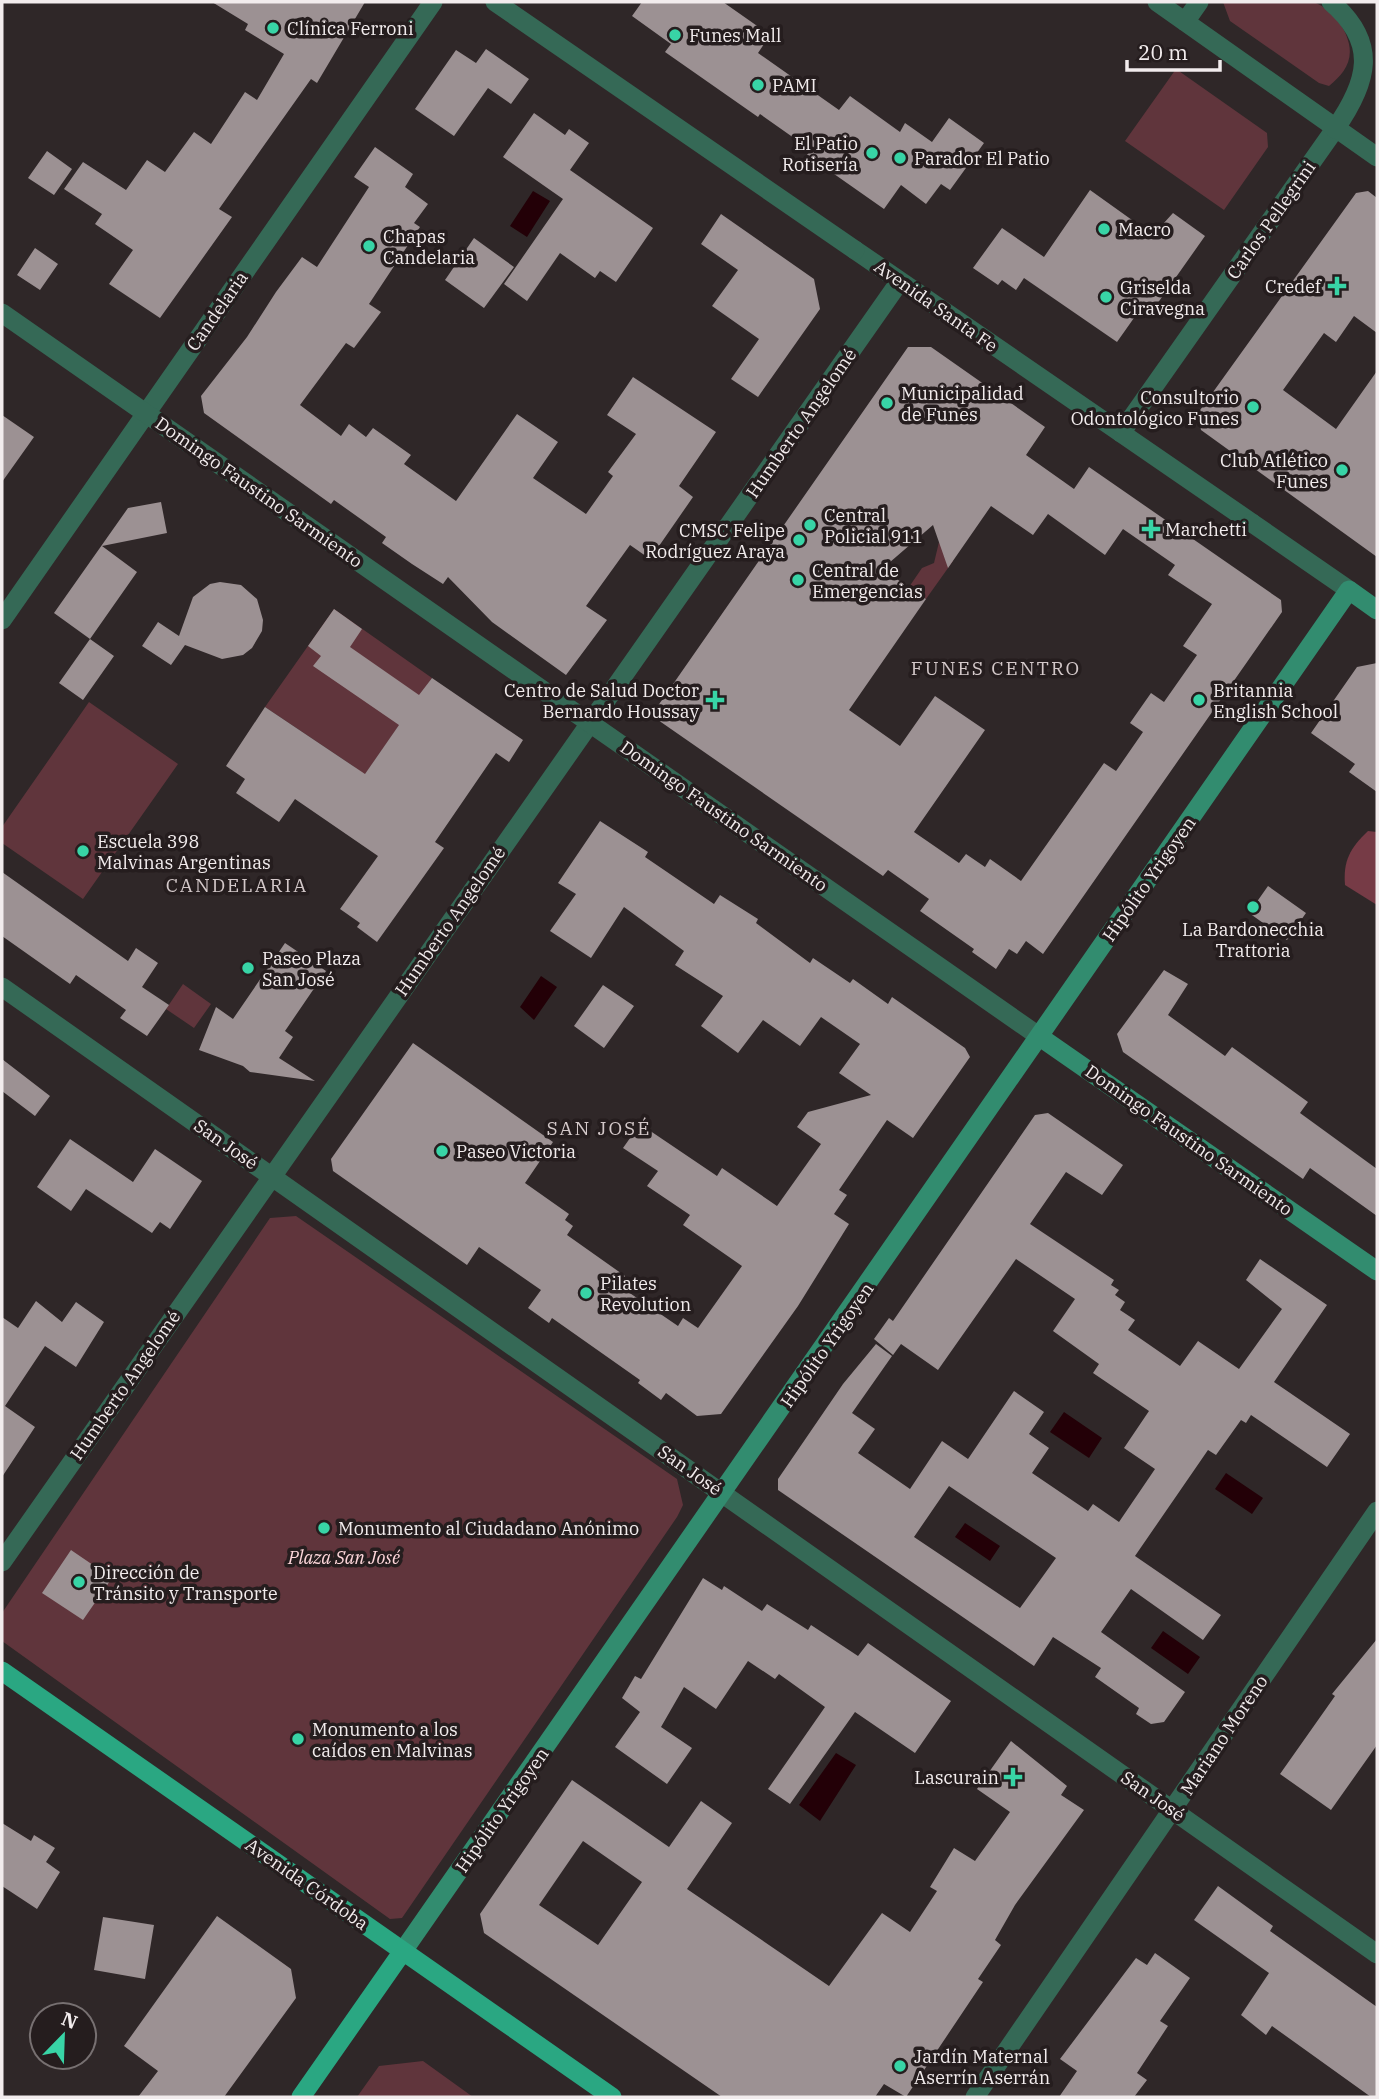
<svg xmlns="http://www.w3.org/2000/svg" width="1379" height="2099" viewBox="0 0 1379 2099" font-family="'IBM Plex Serif',serif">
  <rect width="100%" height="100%" fill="#2f2728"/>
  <path fill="#60353c" d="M1223,2C1240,2 1303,0 1316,3C1332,10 1346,28 1349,44C1353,63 1342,75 1329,86L1319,83L1230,21Z
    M1176,69L1267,133L1268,147L1224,210L1125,141Z
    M939,542L953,561L926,599L909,587L922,568L934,563Z
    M334,609L432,678L364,776L353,766L265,707Z
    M89,702L178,764L83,899L2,843V827Z
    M183,984L211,1004L194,1028L166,1009Z
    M296,1216L677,1479L683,1505L677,1517L402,1918L390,1919L2,1641V1613L270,1218Z
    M423,2061L473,2097H357L379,2066Z"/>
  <path fill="#763b46" d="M1368,831L1377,832V905L1345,885C1343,861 1350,848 1368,831Z"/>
  <path fill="#230007" d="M533,191L550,201L527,237L510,226Z
    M541,976L557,987L534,1020L520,1007Z
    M1064,1412L1102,1438L1089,1458L1050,1432Z
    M1226,1473L1263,1498L1252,1514L1215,1489Z
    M965,1523L1000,1546L990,1561L955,1537Z
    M1163,1631L1200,1657L1188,1674L1151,1648Z
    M836,1753L856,1765L820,1821L799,1805Z"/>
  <path fill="#9c9193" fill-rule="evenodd" d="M212,2H365L317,83L311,79L219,209L232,217L160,318L109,284L133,250L95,224L102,214L64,189L83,162L126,190L147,160L165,172L194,132L211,144L245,92L257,100L284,54L245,30L248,24Z
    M642,2H723L770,35L758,53L839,110L850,96L900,132L905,123L932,142L949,118L984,143L950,190L941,184L926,204L901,185L884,209L807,155L811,150L760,114L758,117L665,52L671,44L632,16Z
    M486,49L529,79L511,104L488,88L454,136L415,109L456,50L476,63Z
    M534,113L565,135L569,129L589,143L570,170L653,228L616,282L600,271L595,278L560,253L527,301L504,284L563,199L503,157Z
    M375,147L413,174L405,187L428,204L414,223L420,227L369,304L381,312L354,348L346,343L300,405L341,436L349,424L366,437L373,428L411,455L404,464L456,501L517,414L558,442L533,478L586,514L613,476L608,472L636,434L607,415L633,377L716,432L679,486L693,497L650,559L630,545L586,606L607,620L566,675L492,622L448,577L443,584L412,564L382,543L386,537L334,500L331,504L204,413L201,396L247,337L276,292L302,257L317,267L369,187L354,177Z
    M47,151L72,169L54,195L28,178Z
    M1090,190L1153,235L1173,213L1205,236L1150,314L1141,308L1117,342L1024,278L1016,290L1002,280L998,285L973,268L1002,228L1044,257Z
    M1368,191L1377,198V333L1354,316L1336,342L1324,333L1283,390L1336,429L1377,371V557L1201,430L1198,413L1356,193Z
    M721,214L814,279L820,309L758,397L731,379L759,339L712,306L738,270L701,244Z
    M474,238L514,267L484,308L445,280Z
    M35,248L58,264L40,290L17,275Z
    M908,347H931L1045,427L1026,455L1074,489L1089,467L1281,600L1282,612L1043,954L1026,941L1017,954L1009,949L996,969L972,952L974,949L920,911L929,899L888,870L883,876L841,847L658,720L655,710ZM991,506L1033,535L1048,514L1105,555L1123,529L1175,565L1168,575L1212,604L1183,646L1197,655L1164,702L1151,693L1130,723L1143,732L1116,771L1104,763L1021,881L990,859L985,867L966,854L959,863L914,832L985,730L935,696L900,746L849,710L926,599L882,569L933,525L948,568Z
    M2,415L34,437L2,482Z
    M161,502L167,533L102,546L137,572L90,639L54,613L128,508Z
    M220,582L241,585L257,599L263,620L262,631L252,648L243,655L222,659L185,645L171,665L142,646L158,622L179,636L193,597L210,584Z
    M334,609L362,629L350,647L419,695L432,678L523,740L509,762L496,753L435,842L444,848L377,942L357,927L360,923L340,909L378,856L295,799L279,822L236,793L245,779L226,766L265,707L365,774L399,725L313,666L321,656L308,646Z
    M90,639L114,656L83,700L59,683Z
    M1377,663V792L1349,772L1355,764L1311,733L1357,667Z
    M600,821L648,852L645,857L714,904L720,895L758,919L756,923L810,963L813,958L850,983L853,979L888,1004L892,997L965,1048L970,1057L913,1138L887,1120L839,1190L847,1195L834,1214L849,1224L798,1306L721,1414L697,1416L666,1393L661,1400L638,1383L640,1380L552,1318L549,1323L528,1308L541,1290L479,1247L467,1265L333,1171L331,1159L413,1043L553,1142L525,1183L569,1214L565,1220L573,1226L567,1235L625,1276L618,1285L678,1326L683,1318L698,1328L742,1266L683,1225L690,1215L647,1186L658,1171L623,1148L640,1124L717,1176L722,1168L777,1206L821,1144L797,1127L808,1112L871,1095L839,1073L860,1044L821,1017L800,1046L763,1020L738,1053L701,1026L723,996L675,965L684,951L624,907L591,958L550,931L576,894L558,883Z
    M2,872L128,961L136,948L158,963L142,987L169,1005L147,1036L120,1018L126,1010L76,975L70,984L2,936Z
    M1268,886L1306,913L1287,940L1249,913Z
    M285,943L326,971L285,1031L293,1037L279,1058L315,1081L250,1072L243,1066L199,1050L216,1007L233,1019Z
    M1164,970L1188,984L1168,1015L1225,1056L1232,1047L1308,1102L1300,1113L1377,1169V1216L1310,1168L1303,1179L1123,1052L1117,1034Z
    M603,985L634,1006L604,1048L574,1026Z
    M2,1059L50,1096L35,1116L2,1091Z
    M1048,1113L1123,1165L1102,1195L1066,1172L1030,1224L1114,1280L1111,1285L1119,1290L1115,1295L1125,1302L1120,1310L1135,1320L1128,1330L1180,1366L1198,1341L1239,1369L1282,1309L1246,1280L1260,1259L1327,1305L1274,1382L1350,1434L1327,1467L1251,1415L1246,1423L1241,1420L1216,1455L1208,1450L1135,1556L1221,1615L1203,1640L1131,1589L1101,1632L1185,1692L1164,1722L1151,1724L1136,1714L1139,1708L1095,1677L1101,1668L1053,1637L1034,1666L778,1490V1479L843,1384L876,1344L892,1356L852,1413L875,1429L858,1453L910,1489L942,1441L968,1459L1014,1391L1044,1412L1029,1434L1049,1448L1032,1473L1088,1511L1093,1504L1119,1522L1155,1469L1124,1448L1149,1411L1093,1373L1099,1364L1053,1331L1075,1299L1016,1259L938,1370L901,1344L893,1355L874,1339L889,1318L893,1321L1035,1115ZM949,1486L1056,1558L1020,1608L914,1537Z
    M70,1139L133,1182L155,1149L202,1181L170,1229L160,1222L152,1233L86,1189L71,1211L37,1187Z
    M36,1301L62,1322L76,1302L104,1322L76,1367L45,1346L5,1406L35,1427L2,1477V1317L18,1328Z
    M71,1550L112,1578L83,1620L42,1593Z
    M703,1578L722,1590L724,1586L762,1611L767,1604L808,1630L811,1625L858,1656L868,1643L951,1701L915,1753L855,1712L790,1804L768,1789L825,1707L779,1674L775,1679L748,1661L716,1709L684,1687L661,1727L692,1748L667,1784L615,1747L640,1712L622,1698L635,1676L641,1679Z
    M1377,1639V1745L1331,1810L1280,1774L1335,1696L1332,1694Z
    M1011,1741L1067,1786L1061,1795L1084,1810L1015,1905L995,1940L1001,1945L978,1979L983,1982L906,2097L884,2084L875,2097H722L484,1933L480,1914L572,1780L669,1847L701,1801L732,1823L687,1889L829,1986L882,1913L910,1932L937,1891L930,1887L954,1848L975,1861L1010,1812L977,1789ZM583,1841L642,1882L598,1945L539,1905Z
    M2,1823L31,1841L34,1835L55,1848L46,1862L60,1872L37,1909L2,1886Z
    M1218,1886L1273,1926L1270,1931L1377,2007V2097H1371L1272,2026L1266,2035L1241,2015L1269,1973L1194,1920Z
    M217,1916L291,1969L296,1998L224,2097H138L158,2071L124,2046Z
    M103,1917L154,1925L145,1979L94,1970Z
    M1155,1953L1190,1978L1160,2021L1168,2026L1137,2073L1147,2080L1134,2097H1059L1077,2071L1060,2059L1136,1958L1147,1965Z"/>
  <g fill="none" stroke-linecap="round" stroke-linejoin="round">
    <path stroke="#356956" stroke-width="19" d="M1121,433L1335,129"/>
    <path stroke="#356956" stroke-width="19" d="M1157,2L1377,157
      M1331,2C1379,43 1368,82 1335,129
      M1185,22L1199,2
      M855,250L1252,523
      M2,620L433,2
      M2,987L1377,1954
      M2,1562L900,281
      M975,2097L1377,1511"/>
    <path stroke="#356956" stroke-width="19" d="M495,2L855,250
      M2,313L1040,1037
      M1252,523L1349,590"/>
    <path stroke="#328c6f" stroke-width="19" d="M1040,1037L1377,1271
      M403,1951L1349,590L1377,610"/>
    <path stroke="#2aa782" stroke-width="19" d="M2,1671L612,2097
      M301,2097L403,1951"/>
  </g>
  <g fill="#38d4a6" stroke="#251d1e" stroke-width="2.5">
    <circle cx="273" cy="28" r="7"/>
    <circle cx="675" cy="35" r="7"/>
    <circle cx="758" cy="85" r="7"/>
    <circle cx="872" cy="153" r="7"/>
    <circle cx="900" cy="158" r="7"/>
    <circle cx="1104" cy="229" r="7"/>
    <circle cx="369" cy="246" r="7"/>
    <path d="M1333.5 275.5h7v7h7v7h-7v7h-7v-7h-7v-7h7z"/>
    <circle cx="1106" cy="297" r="7"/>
    <circle cx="887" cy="403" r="7"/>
    <circle cx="1253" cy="407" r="7"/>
    <circle cx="1342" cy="470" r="7"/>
    <circle cx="810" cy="525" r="7"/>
    <path d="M1147.5 518.5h7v7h7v7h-7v7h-7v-7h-7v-7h7z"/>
    <circle cx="799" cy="540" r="7"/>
    <circle cx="798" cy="580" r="7"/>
    <path d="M711.5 689.5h7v7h7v7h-7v7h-7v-7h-7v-7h7z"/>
    <circle cx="1199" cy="700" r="7"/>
    <circle cx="83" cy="851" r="7"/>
    <circle cx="1253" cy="907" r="7"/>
    <circle cx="248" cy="968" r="7"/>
    <circle cx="442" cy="1151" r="7"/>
    <circle cx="586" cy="1293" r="7"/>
    <circle cx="324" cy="1528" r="7"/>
    <circle cx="79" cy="1582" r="7"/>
    <circle cx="298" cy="1739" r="7"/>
    <path d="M1009.5 1766.5h7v7h7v7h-7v7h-7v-7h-7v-7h7z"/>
    <circle cx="900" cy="2066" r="7"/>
  </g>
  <g text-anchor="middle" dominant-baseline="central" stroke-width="7" stroke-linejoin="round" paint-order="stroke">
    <g font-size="18" fill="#f2eced" stroke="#251d1e" text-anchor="start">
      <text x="287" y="28">Clínica Ferroni</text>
      <text x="689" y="35">Funes Mall</text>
      <text x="772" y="85">PAMI</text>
      <text x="858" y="143" text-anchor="end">El Patio<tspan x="858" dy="21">Rotisería</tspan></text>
      <text x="914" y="158">Parador El Patio</text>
      <text x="1118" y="229">Macro</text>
      <text x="383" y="236">Chapas<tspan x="383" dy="21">Candelaria</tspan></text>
      <text x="1321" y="286" text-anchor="end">Credef</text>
      <text x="1120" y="287">Griselda<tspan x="1120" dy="21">Ciravegna</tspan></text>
      <text x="901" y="393">Municipalidad<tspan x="901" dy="21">de Funes</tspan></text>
      <text x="1239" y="397" text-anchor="end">Consultorio<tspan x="1239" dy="21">Odontológico Funes</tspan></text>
      <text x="1328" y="460" text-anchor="end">Club Atlético<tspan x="1328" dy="21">Funes</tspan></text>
      <text x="824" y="515">Central<tspan x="824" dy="21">Policial 911</tspan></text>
      <text x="1165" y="529">Marchetti</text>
      <text x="785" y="530" text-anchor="end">CMSC Felipe<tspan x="785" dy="21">Rodríguez Araya</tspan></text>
      <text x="812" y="570">Central de<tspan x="812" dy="21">Emergencias</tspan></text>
      <text x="699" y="690" text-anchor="end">Centro de Salud Doctor<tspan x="699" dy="21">Bernardo Houssay</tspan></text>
      <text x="1213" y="690">Britannia<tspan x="1213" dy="21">English School</tspan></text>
      <text x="97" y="841">Escuela 398<tspan x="97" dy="21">Malvinas Argentinas</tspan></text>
      <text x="1253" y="929" text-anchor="middle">La Bardonecchia<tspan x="1253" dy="21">Trattoria</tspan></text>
      <text x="262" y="958">Paseo Plaza<tspan x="262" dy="21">San José</tspan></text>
      <text x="456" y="1151">Paseo Victoria</text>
      <text x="600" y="1283">Pilates<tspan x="600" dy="21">Revolution</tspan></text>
      <text x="338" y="1528">Monumento al Ciudadano Anónimo</text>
      <text x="93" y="1572">Dirección de<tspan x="93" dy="21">Tránsito y Transporte</tspan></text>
      <text x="312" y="1729">Monumento a los<tspan x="312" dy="21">caídos en Malvinas</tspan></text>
      <text x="999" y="1777" text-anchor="end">Lascurain</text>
      <text x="914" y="2056">Jardín Maternal<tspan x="914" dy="21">Aserrín Aserrán</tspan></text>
    </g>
    <g font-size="18" fill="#f2eced" stroke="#251d1e">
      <text transform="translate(1271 220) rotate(-55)">Carlos Pellegrini</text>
      <text transform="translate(936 306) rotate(35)">Avenida Santa Fe</text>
      <text transform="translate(217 311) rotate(-55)">Candelaria</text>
      <text transform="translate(801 423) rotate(-55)">Humberto Angelomé</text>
      <text transform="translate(259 492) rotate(35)">Domingo Faustino Sarmiento</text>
      <text transform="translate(724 816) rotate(35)">Domingo Faustino Sarmiento</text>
      <text transform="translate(1149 879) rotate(-55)">Hipólito Yrigoyen</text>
      <text transform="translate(450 921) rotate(-55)">Humberto Angelomé</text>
      <text transform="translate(1189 1140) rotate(35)">Domingo Faustino Sarmiento</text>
      <text transform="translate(226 1144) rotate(35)">San José</text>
      <text transform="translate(827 1345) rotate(-55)">Hipólito Yrigoyen</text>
      <text transform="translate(125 1385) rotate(-55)">Humberto Angelomé</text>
      <text transform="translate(690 1470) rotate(35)">San José</text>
      <text transform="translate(1224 1735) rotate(-56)">Mariano Moreno</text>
      <text transform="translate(1153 1796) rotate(35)">San José</text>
      <text transform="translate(502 1810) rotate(-55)">Hipólito Yrigoyen</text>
      <text transform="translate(307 1884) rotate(35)">Avenida Córdoba</text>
    </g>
    <g font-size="18" font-style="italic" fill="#fed7db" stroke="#251d1e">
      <text x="344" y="1557">Plaza San José</text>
    </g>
    <g font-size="19" letter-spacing="2" fill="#d3c8c9" stroke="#251d1e">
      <text x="996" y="668">FUNES CENTRO</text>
      <text x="237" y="885">CANDELARIA</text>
      <text x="599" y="1128">SAN JOSÉ</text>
    </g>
  </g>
  <rect width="1379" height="2099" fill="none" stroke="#f2eced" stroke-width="7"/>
  <g transform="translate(63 2036) rotate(23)"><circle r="33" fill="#251d1e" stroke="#777071" stroke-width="2"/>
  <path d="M0-5L12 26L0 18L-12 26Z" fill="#38d4a6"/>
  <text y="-10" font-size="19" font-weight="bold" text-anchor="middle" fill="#f2eced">N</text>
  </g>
  <path d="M1127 60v10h93v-10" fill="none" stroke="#f2eced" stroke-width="3.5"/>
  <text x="1138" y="60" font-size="21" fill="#f2eced" stroke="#251d1e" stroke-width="5" paint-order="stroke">20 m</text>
</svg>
